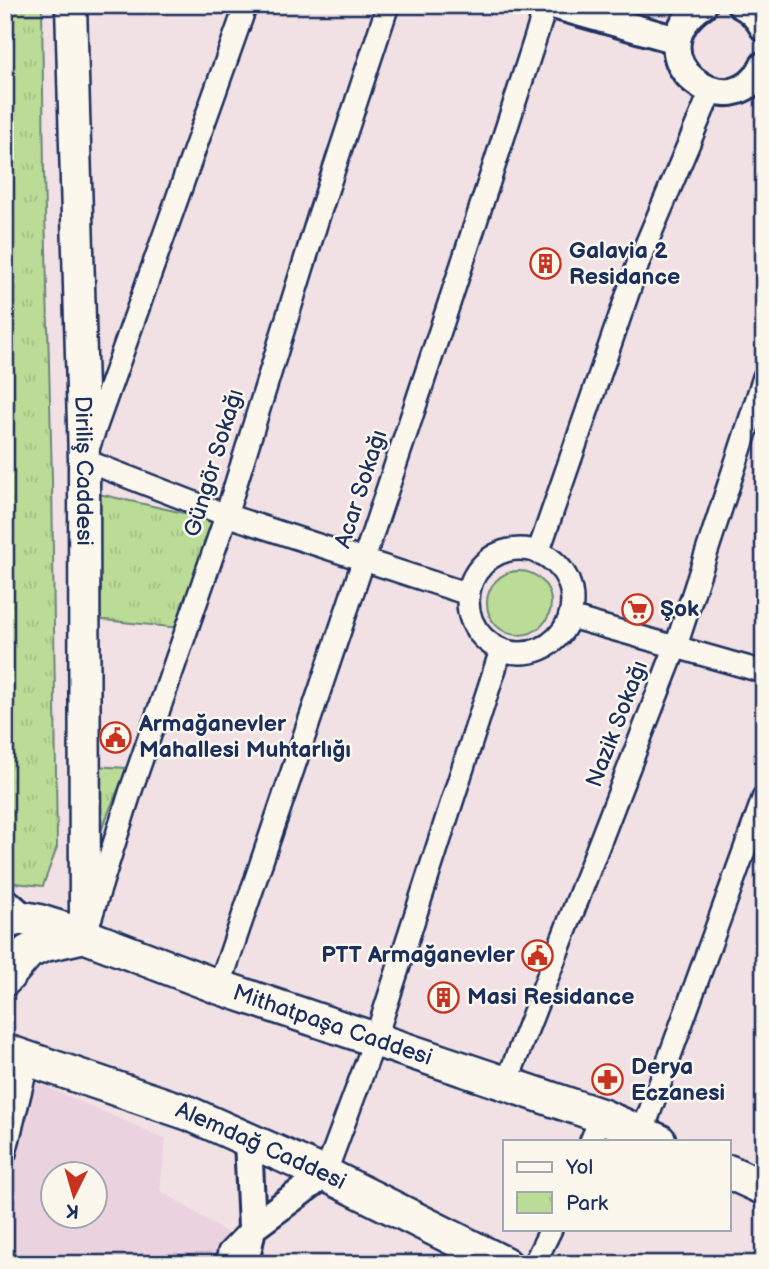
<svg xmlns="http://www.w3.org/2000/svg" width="769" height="1269" viewBox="0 0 769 1269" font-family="'Balsamiq Sans',sans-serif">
  <defs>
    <pattern id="park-tufts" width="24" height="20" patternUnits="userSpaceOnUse" patternTransform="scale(1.75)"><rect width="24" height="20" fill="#bbdc96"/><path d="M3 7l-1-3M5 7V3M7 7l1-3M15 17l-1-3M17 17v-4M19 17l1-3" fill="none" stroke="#a0bd84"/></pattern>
  </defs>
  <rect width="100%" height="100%" fill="#f1e1e4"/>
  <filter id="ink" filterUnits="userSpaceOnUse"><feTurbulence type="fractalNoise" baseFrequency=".0143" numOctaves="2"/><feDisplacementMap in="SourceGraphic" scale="14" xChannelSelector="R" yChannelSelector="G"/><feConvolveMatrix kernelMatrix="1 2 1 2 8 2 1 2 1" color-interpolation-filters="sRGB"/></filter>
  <g filter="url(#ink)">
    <path fill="#ead2df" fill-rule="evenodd" d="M30,1080L166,1139L160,1190L227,1233L221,1264H5V1180ZM52,1174H94V1216H52Z"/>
    <path fill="#bbdc96" stroke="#6b867a" stroke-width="2" d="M487 603a32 32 0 1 1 64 0a32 32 0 1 1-64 0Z"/>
    <path fill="url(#park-tufts)" stroke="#6b867a" stroke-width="2" d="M5,5H42L44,173L52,479L57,847L43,886L5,882Z
      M90,492L224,522L189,629L85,618Z
      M92,766L127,768L98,838Z"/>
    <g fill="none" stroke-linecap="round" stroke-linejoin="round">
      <defs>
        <path id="minor" d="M246,5L84,460L226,515L468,594
          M468 601a52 52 0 1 1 104 0a52 52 0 1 1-104 0Z
          M538,553L639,261L711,91
          M570,617L764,672
          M91,917L131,790L224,522L318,218L388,5
          M219,987C330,661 441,334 546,5
          M506,1084L676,646L764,377
          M642,1133L764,796
          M591,1141L602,1116
          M5,1153L25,1073L32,1060
          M325,1174L375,1040L501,650
          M226,1264L229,1252L252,1228
          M534,1264L551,1229"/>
        <path id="tertiary" d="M553,5L677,40
          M703,5C628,58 733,133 764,65
          M741,5C752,10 758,18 764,28
          M252,1228L325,1174
          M245,1264L252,1228L248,1140"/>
        <g id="secondary">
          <path id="s1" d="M71,5L84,460L85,936"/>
        </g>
        <g id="primary">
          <path id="s2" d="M5,915L37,921L85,936L219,987L602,1116L659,1141"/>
          <path d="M5,979L28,952L43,945L83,936"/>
          <path id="s3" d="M5,1051L188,1113L325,1174L505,1264"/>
          <path d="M729,1172L764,1188"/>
        </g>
        <path id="motorway" d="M5,909L14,917"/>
      </defs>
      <use href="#minor" stroke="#1b2f5e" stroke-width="26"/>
      <use href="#tertiary" stroke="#1b2f5e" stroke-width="32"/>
      <use href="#secondary" stroke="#1b2f5e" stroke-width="35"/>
      <use href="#primary" stroke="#1b2f5e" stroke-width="38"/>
      <use href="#motorway" stroke="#1b2f5e" stroke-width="44"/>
      <use href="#minor" stroke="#fbf7ec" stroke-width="21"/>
      <use href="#tertiary" stroke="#fbf7ec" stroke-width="26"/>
      <use href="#secondary" stroke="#fbf7ec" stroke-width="30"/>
      <use href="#primary" stroke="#fbf7ec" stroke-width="33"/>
      <use href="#motorway" stroke="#fbf7ec" stroke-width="38"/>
    </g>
  </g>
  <defs>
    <symbol id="building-ring" viewBox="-11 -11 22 22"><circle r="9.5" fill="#fbf7ec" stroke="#c8321e" stroke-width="1.5"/><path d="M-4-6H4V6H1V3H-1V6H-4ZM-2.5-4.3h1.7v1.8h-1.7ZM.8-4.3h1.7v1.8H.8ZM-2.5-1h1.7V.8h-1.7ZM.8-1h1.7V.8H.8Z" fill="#c8321e"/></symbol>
    <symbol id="supermarket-ring" viewBox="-11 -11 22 22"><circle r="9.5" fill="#fbf7ec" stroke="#c8321e" stroke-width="1.5"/><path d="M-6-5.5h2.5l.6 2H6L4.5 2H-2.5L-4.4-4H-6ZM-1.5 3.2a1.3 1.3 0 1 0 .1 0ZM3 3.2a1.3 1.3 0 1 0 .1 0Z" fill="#c8321e"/></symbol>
    <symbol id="civic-ring" viewBox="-11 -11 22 22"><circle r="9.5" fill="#fbf7ec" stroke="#c8321e" stroke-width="1.5"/><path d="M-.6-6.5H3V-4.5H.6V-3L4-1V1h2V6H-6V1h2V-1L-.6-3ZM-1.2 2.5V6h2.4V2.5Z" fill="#c8321e"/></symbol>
    <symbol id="pharmacy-ring" viewBox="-11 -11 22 22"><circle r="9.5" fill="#fbf7ec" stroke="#c8321e" stroke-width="1.5"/><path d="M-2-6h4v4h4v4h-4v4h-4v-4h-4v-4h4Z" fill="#c8321e"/></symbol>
  </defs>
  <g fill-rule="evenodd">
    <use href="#building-ring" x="528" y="246" width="35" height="35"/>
    <use href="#supermarket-ring" x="620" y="592" width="35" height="35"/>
    <use href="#civic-ring" x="98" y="720" width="35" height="35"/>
    <use href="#civic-ring" x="520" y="938" width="35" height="35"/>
    <use href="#building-ring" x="426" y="980" width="35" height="35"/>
    <use href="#pharmacy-ring" x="590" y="1062" width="35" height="35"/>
  </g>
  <g text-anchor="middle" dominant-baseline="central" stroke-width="5" stroke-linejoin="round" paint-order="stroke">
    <g font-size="23" font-weight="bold" fill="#1b2f5e" stroke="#fbf7ec" text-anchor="start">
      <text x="569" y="251">Galavia 2<tspan x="569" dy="26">Residance</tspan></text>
      <text x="660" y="609">Şok</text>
      <text x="139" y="724">Armağanevler<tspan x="139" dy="26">Mahallesi Muhtarlığı</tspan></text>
      <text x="515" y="955" text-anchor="end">PTT Armağanevler</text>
      <text x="467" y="997">Masi Residance</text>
      <text x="631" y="1067">Derya<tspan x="631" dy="26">Eczanesi</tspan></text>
    </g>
    <g font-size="23" fill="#1b2f5e" stroke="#fbf7ec">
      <text transform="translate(214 463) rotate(-73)">Güngör Sokağı</text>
      <text stroke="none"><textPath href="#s1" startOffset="466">Diriliş Caddesi</textPath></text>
      <text transform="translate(361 489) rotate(-72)">Acar Sokağı</text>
      <text transform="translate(617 724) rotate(-69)">Nazik Sokağı</text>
      <text stroke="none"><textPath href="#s2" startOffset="346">Mithatpaşa Caddesi</textPath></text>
      <text stroke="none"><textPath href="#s3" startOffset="273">Alemdağ Caddesi</textPath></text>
    </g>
  </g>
  <rect width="769" height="1269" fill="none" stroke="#fbf7ec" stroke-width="28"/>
  <rect x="14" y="14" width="741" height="1241" fill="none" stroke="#1b2f5e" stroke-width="2.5" filter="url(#ink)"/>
  <rect x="503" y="1140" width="228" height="91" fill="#fbf7ec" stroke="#a1a7b3" stroke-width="2"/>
  <rect x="517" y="1162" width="35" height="10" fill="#fbf7ec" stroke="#a1a7b3" stroke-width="2"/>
  <text x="566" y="1174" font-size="21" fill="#1b2f5e">Yol</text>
  <rect x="517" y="1192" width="35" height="21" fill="url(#park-tufts)" stroke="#a1a7b3" stroke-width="2"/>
  <text x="566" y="1210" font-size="21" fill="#1b2f5e">Park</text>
  <g transform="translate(74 1195) rotate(185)"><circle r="33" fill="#fbf7ec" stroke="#a1a7b3" stroke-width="2"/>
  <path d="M0-5L12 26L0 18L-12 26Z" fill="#c8321e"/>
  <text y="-10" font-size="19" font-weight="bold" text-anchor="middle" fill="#1b2f5e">K</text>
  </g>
</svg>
